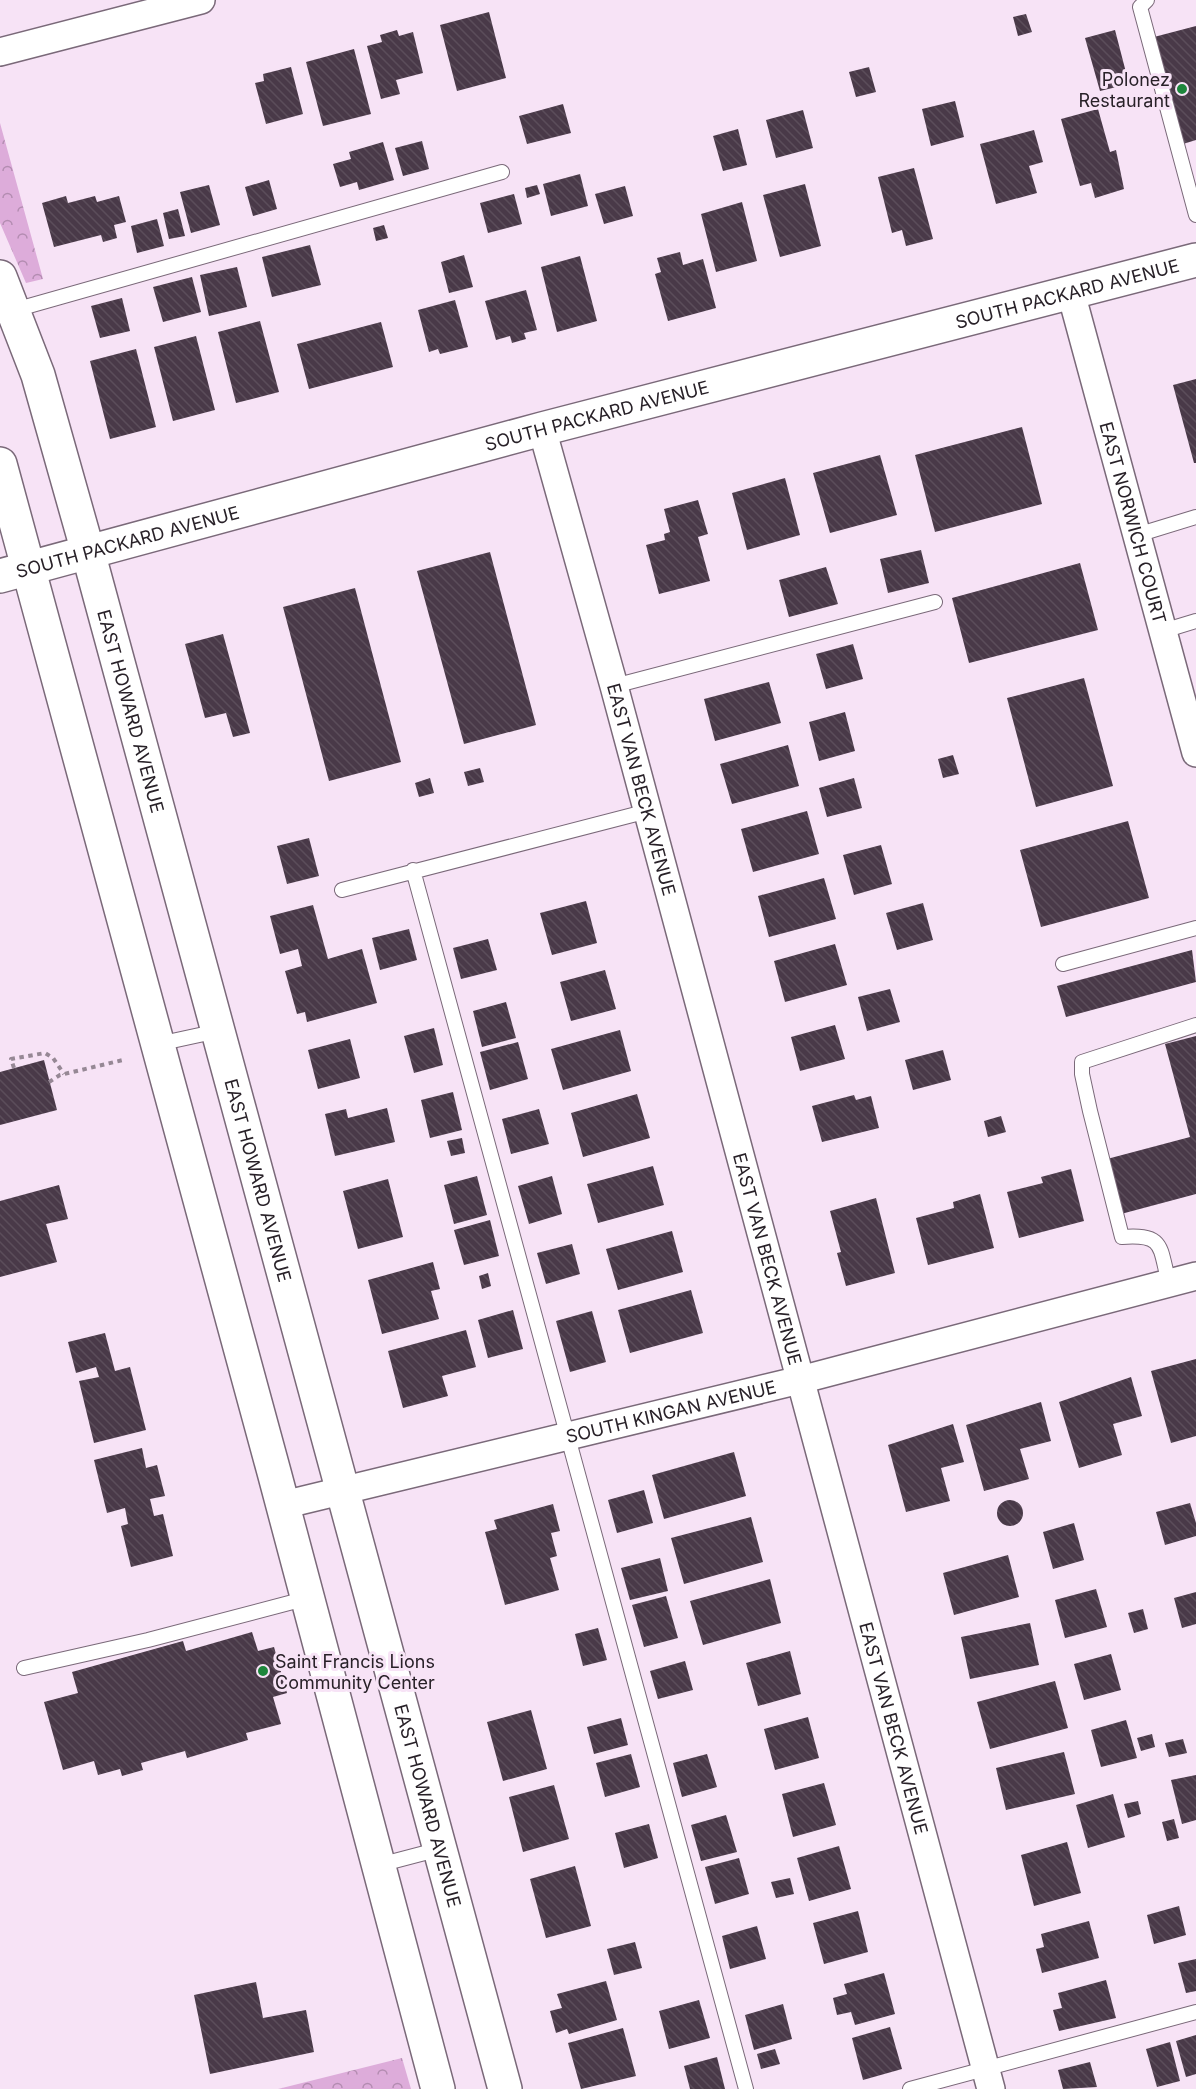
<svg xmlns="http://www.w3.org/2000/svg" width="1196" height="2089" viewBox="0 0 1196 2089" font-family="Inter,sans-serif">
  <defs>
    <pattern id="park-crowns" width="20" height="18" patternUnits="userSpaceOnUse" patternTransform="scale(1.5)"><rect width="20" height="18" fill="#ddacda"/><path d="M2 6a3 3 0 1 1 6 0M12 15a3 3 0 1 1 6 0" fill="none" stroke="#b38cb1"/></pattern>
    <pattern id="building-back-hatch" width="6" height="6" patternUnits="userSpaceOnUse" patternTransform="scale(1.5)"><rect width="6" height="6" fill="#493948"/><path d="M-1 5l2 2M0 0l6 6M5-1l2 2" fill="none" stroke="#5b4d5a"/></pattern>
  </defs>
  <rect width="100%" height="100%" fill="#f7e3f6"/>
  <path fill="url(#park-crowns)" d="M0,123L43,279L26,283L0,223Z
    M402,2058L411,2089H278Z"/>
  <path fill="url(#building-back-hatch)" d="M489,12L506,78L457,91L440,25Z
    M1026,14L1032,32L1018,36L1013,17Z
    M1196,26V140L1183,144L1154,37Z
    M397,30L399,36L413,32L423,73L396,80L400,94L381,99L367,46L382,42L380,35Z
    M1115,30L1129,84L1100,91L1085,38Z
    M354,49L371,114L323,126L306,62Z
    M291,67L303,114L266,124L255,83L264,81L263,74Z
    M869,67L876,92L856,97L849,72Z
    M955,101L964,137L931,146L922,109Z
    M563,104L571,133L527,144L519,116Z
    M1098,109L1110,152L1116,150L1124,189L1095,198L1091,183L1080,186L1061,119Z
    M803,110L813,148L776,158L766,120Z
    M738,129L747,165L723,171L713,136Z
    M1034,130L1043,162L1029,166L1037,193L996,204L980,144Z
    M422,141L429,169L403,176L395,148Z
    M383,142L394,180L359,190L357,182L340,187L333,164L351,159L349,152Z
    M914,168L933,239L906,246L902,230L892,233L878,177Z
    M580,174L588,206L551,216L543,184Z
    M269,180L277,209L253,216L245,187Z
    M805,184L821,246L780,257L763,195Z
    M209,185L220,225L191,233L180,192Z
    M537,185L540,194L527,198L525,188Z
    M625,186L633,216L604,224L595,194Z
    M514,194L522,224L488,233L480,203Z
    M66,196L68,203L95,196L97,202L119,196L126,222L114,225L117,238L103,242L101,235L54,247L42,203Z
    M742,202L757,261L716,272L701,214Z
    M178,209L185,236L169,239L163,213Z
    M157,219L164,246L137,253L131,226Z
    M384,225L388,238L376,241L373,228Z
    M310,245L321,285L272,297L262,257Z
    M680,252L683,265L703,259L716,308L668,321L655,274L661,272L657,258Z
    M464,255L473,287L449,293L441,262Z
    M580,256L597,321L557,332L541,267Z
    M237,267L247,307L209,316L200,275Z
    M192,277L201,312L163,322L153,287Z
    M526,290L537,330L524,333L526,339L512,343L510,336L496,340L485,301Z
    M122,298L130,331L100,338L91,306Z
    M455,300L468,347L440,354L438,349L429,352L418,310Z
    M260,321L279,392L236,403L218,332Z
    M381,322L393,367L309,389L297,344Z
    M196,336L215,410L173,421L154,347Z
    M136,349L156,427L110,439L90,361Z
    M1196,379V463H1194L1173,385Z
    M1022,427L1042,504L935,532L915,455Z
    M880,455L897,515L830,533L813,473Z
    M785,478L800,535L747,550L732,493Z
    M698,500L708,534L698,537L710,581L659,594L646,545L665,540L664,534L670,532L664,509Z
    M921,550L929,583L888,593L880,559Z
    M490,552L536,725L464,744L417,571Z
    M1080,563L1098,630L969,663L952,598Z
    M826,567L838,604L789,617L779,580Z
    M355,588L401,762L329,781L283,607Z
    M223,634L250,733L233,737L226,713L205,718L185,644Z
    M853,644L863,679L826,689L816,654Z
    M1084,678L1113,786L1036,807L1007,698Z
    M769,682L781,723L715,741L704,699Z
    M845,712L855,751L819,761L809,722Z
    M788,745L799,786L732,804L720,764Z
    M953,755L959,774L943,778L938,759Z
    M480,768L484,782L468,786L464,772Z
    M430,778L434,793L419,797L415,783Z
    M854,778L862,808L827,817L819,788Z
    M807,811L819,854L753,872L741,829Z
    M1128,821L1149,898L1041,927L1020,850Z
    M309,838L319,876L287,884L277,846Z
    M881,845L892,884L854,895L843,855Z
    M824,878L836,919L769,937L758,896Z
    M586,901L597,943L552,955L540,913Z
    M923,903L933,940L897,950L886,913Z
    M313,905L328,959L362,949L377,1003L307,1022L305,1012L297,1014L285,971L302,966L298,949L280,954L270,916Z
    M409,929L417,960L380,970L372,938Z
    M488,939L497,970L461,979L453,948Z
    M835,944L847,985L785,1002L774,961Z
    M1192,950L1196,982L1066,1017L1057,986Z
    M605,970L616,1009L571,1021L560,982Z
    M890,989L900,1022L867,1031L858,997Z
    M506,1002L516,1038L482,1047L473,1011Z
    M835,1025L845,1059L800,1071L791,1037Z
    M434,1028L443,1065L414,1073L404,1036Z
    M620,1030L631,1071L563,1090L551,1049Z
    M1196,1036V1194L1121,1214L1107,1159L1190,1137L1165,1044Z
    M350,1039L360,1078L318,1089L308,1050Z
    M518,1042L528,1079L490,1090L480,1052Z
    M943,1050L951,1080L913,1090L905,1060Z
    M44,1060L57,1110L0,1125V1072Z
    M453,1092L462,1130L430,1138L421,1100Z
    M637,1094L650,1138L583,1157L571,1113Z
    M854,1095L856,1100L871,1096L879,1128L822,1142L812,1106Z
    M387,1108L395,1142L335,1156L325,1114L346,1109L348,1118Z
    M539,1109L549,1144L511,1154L502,1119Z
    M1001,1116L1006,1132L988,1137L984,1121Z
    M462,1138L465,1153L451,1156L447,1141Z
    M653,1166L664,1205L598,1223L587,1184Z
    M1071,1169L1084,1221L1019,1238L1007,1192L1043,1183L1041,1177Z
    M477,1176L487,1215L454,1224L444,1185Z
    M552,1176L562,1214L529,1224L518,1186Z
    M388,1179L403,1237L358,1249L343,1191Z
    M59,1185L68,1219L46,1224L57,1262L0,1277V1201Z
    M980,1194L994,1248L928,1265L916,1218L954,1208L953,1202Z
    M876,1198L895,1273L846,1286L837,1253L841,1252L830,1211Z
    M490,1220L499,1256L464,1265L454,1230Z
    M672,1231L683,1272L618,1290L606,1249Z
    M572,1244L580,1274L546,1284L537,1253Z
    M433,1262L440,1289L431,1291L439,1319L382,1334L368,1280Z
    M488,1273L491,1286L482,1289L479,1276Z
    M691,1290L703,1333L630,1353L618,1310Z
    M513,1310L523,1349L488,1358L478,1320Z
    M592,1311L606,1362L570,1372L556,1321Z
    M466,1330L476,1367L442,1376L448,1396L403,1408L388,1351Z
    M105,1333L115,1371L130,1367L146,1430L94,1443L79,1381L99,1377L96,1367L76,1373L68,1342Z
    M1196,1359V1436L1171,1443L1151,1371Z
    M1131,1377L1142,1416L1113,1424L1122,1455L1079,1468L1059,1402Z
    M1041,1402L1051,1441L1020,1449L1029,1479L984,1491L966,1425Z
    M953,1424L964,1462L941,1468L950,1501L906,1512L888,1445Z
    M142,1448L146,1468L157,1465L165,1496L150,1499L154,1516L163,1514L173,1556L131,1567L121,1526L128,1524L125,1508L107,1513L94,1460Z
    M734,1452L746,1496L664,1519L652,1475Z
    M644,1490L653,1523L617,1533L608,1500Z
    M997 1513a13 13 0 1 1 26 0a13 13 0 1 1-26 0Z
    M1190,1503L1196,1523V1536L1165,1545L1156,1512Z
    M553,1504L560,1531L551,1533L557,1556L550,1558L559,1590L505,1605L485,1532L497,1529L494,1520Z
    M751,1517L763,1562L684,1584L671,1538Z
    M1074,1523L1084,1560L1053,1569L1043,1532Z
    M1008,1555L1019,1597L954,1615L943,1573Z
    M660,1558L668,1591L630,1600L621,1568Z
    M770,1579L781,1623L703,1645L690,1601Z
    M1096,1589L1107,1627L1065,1638L1055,1600Z
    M1196,1592V1624L1182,1628L1174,1598Z
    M666,1596L678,1638L644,1647L632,1605Z
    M1143,1609L1148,1629L1134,1633L1128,1613Z
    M1030,1623L1039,1665L970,1679L961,1637Z
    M598,1628L607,1660L583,1666L575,1634Z
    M252,1632L258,1651L274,1647L287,1693L273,1697L281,1724L246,1733L248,1740L187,1758L185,1751L141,1763L143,1770L122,1776L120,1769L98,1775L94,1761L63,1770L44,1702L78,1693L72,1672L183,1641L186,1651Z
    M790,1651L801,1694L758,1706L746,1663Z
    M1111,1654L1121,1690L1084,1700L1074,1664Z
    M685,1661L693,1690L658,1699L650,1671Z
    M1055,1681L1068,1728L990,1749L977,1702Z
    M531,1710L547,1769L503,1781L487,1722Z
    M808,1717L819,1758L775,1770L764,1729Z
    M621,1718L628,1745L594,1754L587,1727Z
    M1126,1720L1137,1758L1101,1767L1091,1730Z
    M1152,1734L1155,1747L1141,1751L1137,1738Z
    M1183,1739L1187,1753L1169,1757L1165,1743Z
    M1064,1752L1075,1794L1006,1810L996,1768Z
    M631,1754L640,1787L605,1797L596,1763Z
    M707,1754L717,1787L682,1797L673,1763Z
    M1196,1775V1820L1182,1824L1171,1780Z
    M824,1783L836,1825L793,1837L782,1794Z
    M554,1785L569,1839L523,1852L509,1797Z
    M1113,1794L1125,1837L1088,1848L1076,1805Z
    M1138,1801L1141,1814L1128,1818L1124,1804Z
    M726,1815L737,1852L701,1861L691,1825Z
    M1174,1819L1179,1838L1167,1841L1162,1822Z
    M649,1824L658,1858L624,1868L615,1833Z
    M1067,1842L1081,1893L1034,1906L1021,1855Z
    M839,1846L851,1889L809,1901L797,1858Z
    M739,1858L749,1894L715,1904L705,1867Z
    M575,1866L591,1926L546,1938L530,1879Z
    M790,1878L794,1894L776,1898L771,1882Z
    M1179,1906L1186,1935L1154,1944L1147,1915Z
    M858,1911L868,1952L824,1964L813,1923Z
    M1089,1921L1099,1958L1042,1973L1036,1949L1044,1947L1041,1934Z
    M757,1926L766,1959L730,1969L722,1936Z
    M635,1942L642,1968L614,1975L607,1949Z
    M1196,1959V1991L1186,1993L1178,1963Z
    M884,1973L895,2014L855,2025L851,2012L837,2015L833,1998L847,1994L844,1984Z
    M1106,1980L1116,2018L1059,2031L1053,2010L1062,2008L1058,1993Z
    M606,1981L617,2020L569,2034L567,2029L556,2033L550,2011L562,2008L557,1994Z
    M256,1982L263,2018L306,2010L314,2052L210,2074L194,1995Z
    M699,2000L710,2038L669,2049L659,2011Z
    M783,2004L792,2039L754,2050L745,2015Z
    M890,2027L902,2069L863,2080L852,2038Z
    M623,2028L636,2076L581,2089L568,2043Z
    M1196,2035V2074L1186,2077L1176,2041Z
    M1170,2042L1180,2081L1157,2087L1146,2049Z
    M775,2049L780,2064L761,2069L757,2054Z
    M717,2057L725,2089H690L684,2066Z
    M1090,2062L1097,2087L1063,2089L1058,2070Z"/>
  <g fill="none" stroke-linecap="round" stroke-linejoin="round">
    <defs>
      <path id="lane" d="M1147,0L1140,7L1196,215
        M11,311L502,172
        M1137,535L1196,517
        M1163,631L1196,621
        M614,686L935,602
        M413,870L746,2089
        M342,890L648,811
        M1063,964L1196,928
        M158,1044L218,1031
        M1169,1283C1159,1246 1165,1234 1122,1237L1090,1111L1082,1074V1062L1196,1025
        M24,1668L148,1640L308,1598
        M379,1865L440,1849
        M910,2089L1196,2012"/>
      <g id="street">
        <path d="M0,52L201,0"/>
        <path id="s1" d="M1071,293L1196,753"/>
        <path id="s2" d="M542,429L614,686L991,2089"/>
        <path id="s3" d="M283,1505L800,1380L1196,1276"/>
      </g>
      <g id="secondary">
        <path id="s4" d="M0,277L38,375L88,552L505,2089"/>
        <path d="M0,464L274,1472L438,2089"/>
        <path id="s5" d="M0,576L542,429L1196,260"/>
      </g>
    </defs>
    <use href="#lane" stroke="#7a6979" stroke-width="16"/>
    <use href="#street" stroke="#7a6979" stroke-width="30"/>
    <use href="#secondary" stroke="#7a6979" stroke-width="36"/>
    <path stroke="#968895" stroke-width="4" stroke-dasharray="4.5 4.5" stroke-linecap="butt" d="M14,1068L11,1059L45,1053L53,1058L64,1074
      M49,1082L60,1075L123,1060"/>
    <use href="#lane" stroke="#fff" stroke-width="14"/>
    <use href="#street" stroke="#fff" stroke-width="27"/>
    <use href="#secondary" stroke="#fff" stroke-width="33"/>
  </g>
  <g fill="#1e863c" stroke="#f7e3f6" stroke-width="2">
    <circle cx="1182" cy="89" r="6"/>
    <circle cx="263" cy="1671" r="6"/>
  </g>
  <g text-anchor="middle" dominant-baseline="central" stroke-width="6" stroke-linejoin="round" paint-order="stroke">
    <g font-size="18" fill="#282128" stroke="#f7e3f6" text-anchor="end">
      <text x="1170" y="79">Polonez<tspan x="1170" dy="21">Restaurant</tspan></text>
      <text x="275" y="1661" text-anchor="start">Saint Francis Lions<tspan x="275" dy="21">Community Center</tspan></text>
    </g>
    <g font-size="18" fill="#282128" stroke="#f7e3f6">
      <text stroke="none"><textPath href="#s5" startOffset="1104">SOUTH PACKARD AVENUE</textPath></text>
      <text stroke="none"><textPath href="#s5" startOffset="618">SOUTH PACKARD AVENUE</textPath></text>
      <text stroke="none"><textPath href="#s1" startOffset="238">EAST NORWICH COURT</textPath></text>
      <text stroke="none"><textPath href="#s5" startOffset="132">SOUTH PACKARD AVENUE</textPath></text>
      <text stroke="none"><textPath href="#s4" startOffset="454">EAST HOWARD AVENUE</textPath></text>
      <text stroke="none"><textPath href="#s2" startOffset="374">EAST VAN BECK AVENUE</textPath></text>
      <text stroke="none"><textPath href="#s4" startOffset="940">EAST HOWARD AVENUE</textPath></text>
      <text stroke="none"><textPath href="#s2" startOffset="860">EAST VAN BECK AVENUE</textPath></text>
      <text stroke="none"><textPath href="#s3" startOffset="399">SOUTH KINGAN AVENUE</textPath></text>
      <text stroke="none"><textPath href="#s2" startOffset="1346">EAST VAN BECK AVENUE</textPath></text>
      <text stroke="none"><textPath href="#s4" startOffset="1588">EAST HOWARD AVENUE</textPath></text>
    </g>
  </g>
</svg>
